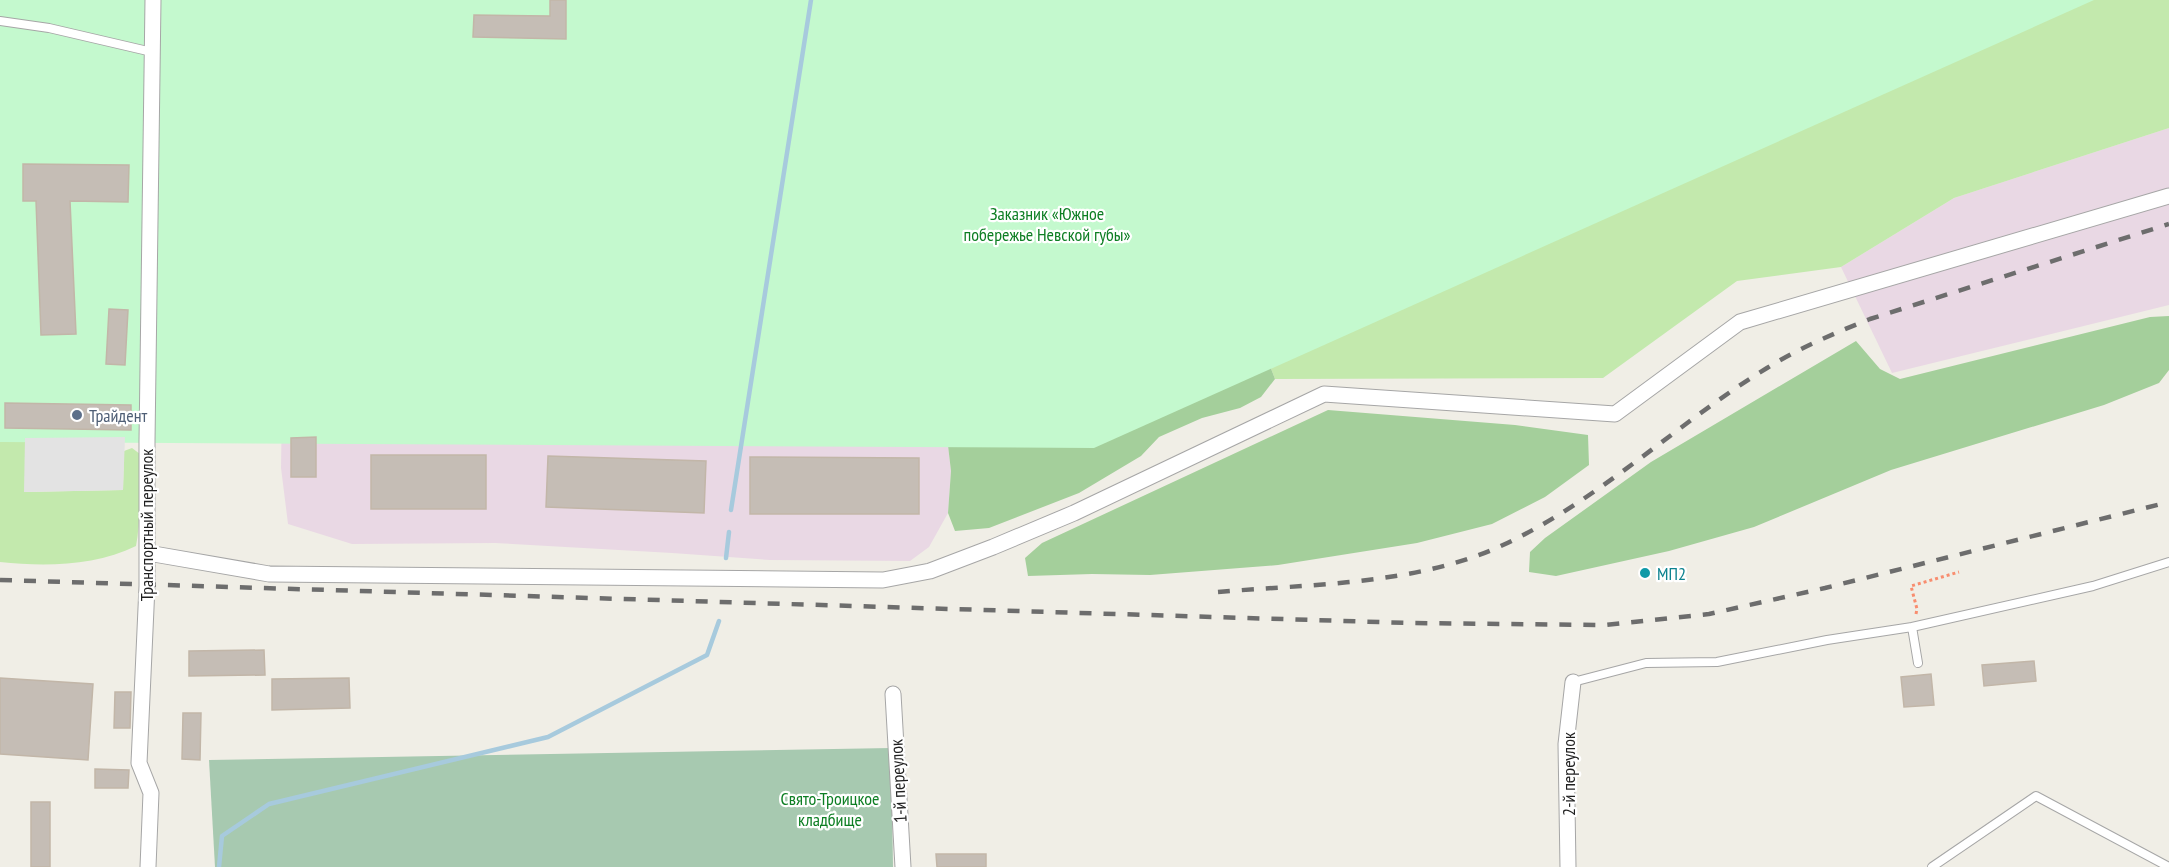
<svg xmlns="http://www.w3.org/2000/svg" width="2169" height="867" viewBox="0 0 2169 867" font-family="'PT Sans Narrow',sans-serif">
  <rect width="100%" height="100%" fill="#f0eee6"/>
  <path fill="#e9d8e4" d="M2169,128V305L1892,373L1841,267L1954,198Z
    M282,402L943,403L951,471L948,513L929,547L910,561L770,560L672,553L495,543L352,544L288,524L281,468Z"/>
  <path fill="#c3e9ad" d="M679,0H2169V128L1954,198L1841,267L1737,281L1603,378L1275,379L1249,311Z
    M0,437L25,438V492L123,490L124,451L132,448L140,454C137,485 142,515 136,546C95,566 45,567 0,562Z"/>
  <path fill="#a4cf9b" d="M1249,311L1275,379L1261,397L1240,408L1202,418L1159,437L1141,456L1079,493L989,528L955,531L948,513L951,471L943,403Z
    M2169,316V370L2159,383L2104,405L1891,470L1754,527L1669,551L1556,576L1529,572L1530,552L1545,538L1651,462L1856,341L1880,369L1900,379L2150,317Z
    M1328,410L1515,425L1588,435L1589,465L1545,497L1492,524L1417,543L1278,565L1150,575L1092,574L1028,576L1025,558L1042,543Z"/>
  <path fill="#a7c9b0" d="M891,748L893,867H215L209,760Z"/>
  <path fill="#c4f9ce" d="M0,0H2094L1094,448L0,442Z"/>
  <path fill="#e3e3e3" d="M125,437L123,490L24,492L25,438Z"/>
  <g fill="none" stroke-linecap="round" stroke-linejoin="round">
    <path stroke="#a7cadd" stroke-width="4.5" d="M731,510L811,0
      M726,558L729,532
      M219,867L222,836L269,804L548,737L707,655L719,621"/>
  </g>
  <path fill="#c5bdb5" stroke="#c2b6a8" stroke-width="1.5" d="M550,0H566V39L473,37L474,15L550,16Z
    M23,164L129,165L128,202L70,201L76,334L41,335L36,201H23Z
    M109,309L128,310L125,365L106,364Z
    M5,403L131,405V430L5,428Z
    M316,437V477H291V438Z
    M371,455H486V509H371Z
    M548,456L706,461L704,513L546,507Z
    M750,457L919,458V514H750Z
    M264,650L265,675L189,676V651Z
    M2034,661L2036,681L1984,686L1982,665Z
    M1931,674L1934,705L1904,707L1901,677Z
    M0,678L93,684L88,760L0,754Z
    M349,678L350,708L272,710V679Z
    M115,692H131L130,728H114Z
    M183,713H201L200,760L182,759Z
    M95,769L129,770L128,788H95Z
    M31,802H50V867H31Z
    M936,854H986V867H937Z"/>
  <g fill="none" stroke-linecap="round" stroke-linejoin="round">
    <defs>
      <path id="service" d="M0,21L49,28L152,52
        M1912,627L2093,586L2169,562
        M1573,682L1646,663L1717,662L1827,640L1912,627L1918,663
        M1932,867L2036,796L2169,867"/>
      <path id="minor" d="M148,553L269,574L883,580L930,571L993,547L1074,513L1324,394L1615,414L1740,322L2169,196
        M893,694L903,867
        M148,867L151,793L139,763L147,586V441L153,0
        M1568,867L1566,744L1573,682"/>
    </defs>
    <use href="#service" stroke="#a6a6a6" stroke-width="10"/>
    <use href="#minor" stroke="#a6a6a6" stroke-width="17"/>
    <path stroke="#f88d6f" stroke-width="3" stroke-dasharray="3 3" stroke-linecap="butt" d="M1916,614L1917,609L1911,586L1959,572"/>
    <use href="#service" stroke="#fff" stroke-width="8"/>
    <use href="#minor" stroke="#fff" stroke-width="15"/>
    <path stroke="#6d6d6d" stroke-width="4.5" stroke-dasharray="12 12" stroke-linecap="butt" d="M0,580L1411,623L1606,625L1709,614L1825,588L2169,502
      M1218,592C1310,584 1418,585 1503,545C1600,500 1677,423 1767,368C1799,348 1835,333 1870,319L2169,224"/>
  </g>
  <circle fill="#5c6f8a" stroke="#fff" stroke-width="2" cx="77" cy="415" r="6"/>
  <circle fill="#0f9aa8" stroke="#fff" stroke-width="2" cx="1645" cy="573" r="6"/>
  <g text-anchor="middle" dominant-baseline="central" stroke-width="4.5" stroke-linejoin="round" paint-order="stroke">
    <g font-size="18" fill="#0d7e23" stroke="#fff">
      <text x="1047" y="213">Заказник «Южное<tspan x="1047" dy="21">побережье Невской губы»</tspan></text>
      <text x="830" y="798">Свято-Троицкое<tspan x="830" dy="21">кладбище</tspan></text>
    </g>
    <g font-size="18" fill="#4e5e75" stroke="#fff" text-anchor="start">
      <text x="89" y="415">Трайдент</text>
    </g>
    <g font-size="18" fill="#1f1f1f" stroke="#fff">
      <text transform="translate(146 525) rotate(-90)">Транспортный переулок</text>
      <text transform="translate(1568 774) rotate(-90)">2-й переулок</text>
      <text transform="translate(898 781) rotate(-93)">1-й переулок</text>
    </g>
    <g font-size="18" fill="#0d838f" stroke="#fff" text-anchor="start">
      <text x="1657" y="573">МП2</text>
    </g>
  </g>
</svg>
